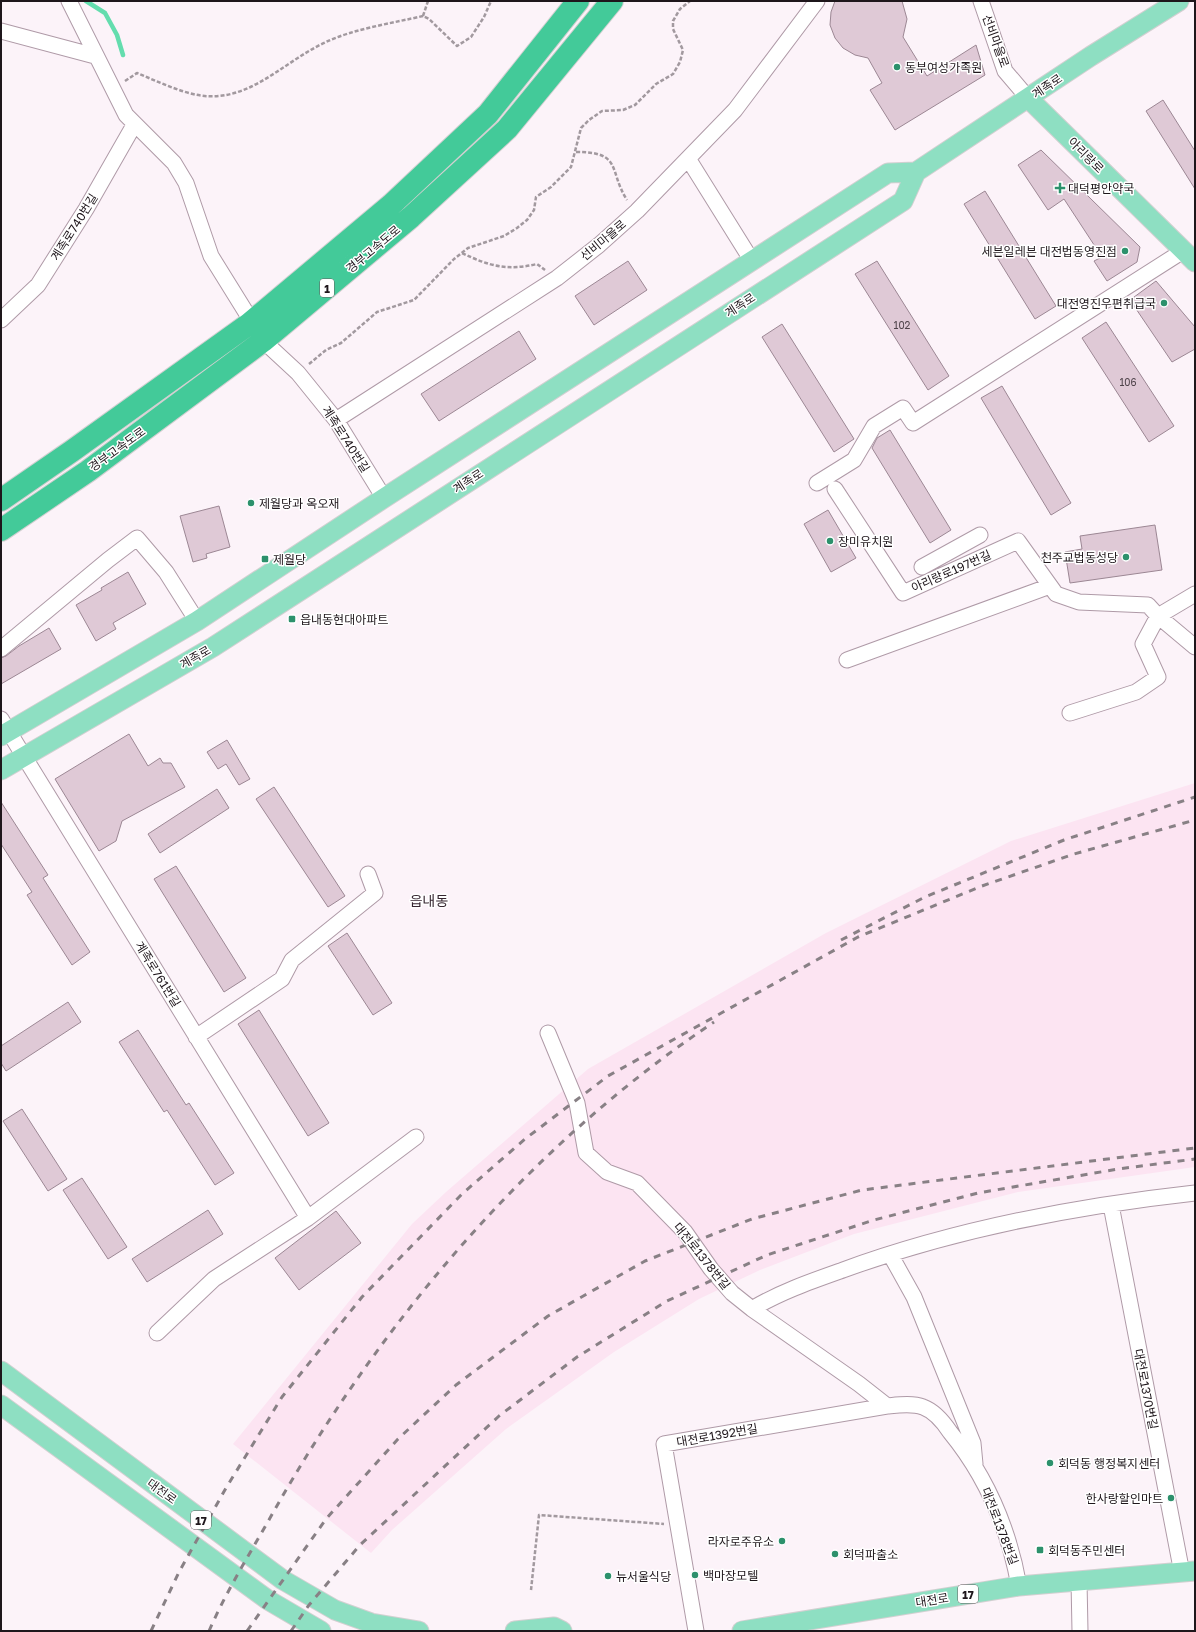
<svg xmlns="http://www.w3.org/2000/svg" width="1196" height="1632" viewBox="0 0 1196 1632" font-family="'Golos Text','Noto Sans KR',sans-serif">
  <rect width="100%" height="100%" fill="#fcf3f9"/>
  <path fill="#fce4f2" d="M1195,783V1167L1018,1192L854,1234L760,1270L699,1299L614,1352L506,1429L392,1530L371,1553L233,1444L412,1224L446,1192L588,1069L826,933L1011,841Z"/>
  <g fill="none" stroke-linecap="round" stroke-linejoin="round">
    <path stroke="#64ddae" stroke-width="4.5" d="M86,1L105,13L117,35L123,55"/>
  </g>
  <path fill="#dfc9d6" stroke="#9c8794" d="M835,1H902L907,19L903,37L927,76L976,45L985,75L895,130L870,90L882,83L868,58L855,55L843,48L835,38L830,25L831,12Z
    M1163,100L1195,151V189L1146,111Z
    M1041,150L1140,247L1137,262L1107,281L1094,261L1102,257L1064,199L1048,210L1018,165Z
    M985,191L1056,306L1035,319L964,204Z
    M628,261L647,290L594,325L575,296Z
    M877,261L949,376L928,390L855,274Z
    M1156,281L1195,327V349L1172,362L1130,300Z
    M1106,322L1174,426L1149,442L1082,338Z
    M782,324L854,439L834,452L762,337Z
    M519,331L536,359L439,421L421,394Z
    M1002,386L1071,503L1051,515L981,398Z
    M890,430L951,530L930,543L872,448L877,438Z
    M219,506L230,547L206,554L207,558L193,562L180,516Z
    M828,510L856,558L831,572L804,524Z
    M1155,525L1162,570L1070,583L1065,552L1082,549L1080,536Z
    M128,572L146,604L113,623L116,629L96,641L76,605L102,590L101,588Z
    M49,628L61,649L1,684V658L6,656L19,646Z
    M129,734L148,766L160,758L163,763H171L185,787L122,821L116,841L99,851L55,779Z
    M227,740L250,779L239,785L226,764L218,769L207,752Z
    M274,787L345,896L328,907L256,799Z
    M217,789L229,808L160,853L148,834Z
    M1,802L48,875L43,878L90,952L72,965L27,895L32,892L1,844Z
    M176,866L246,978L224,992L154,879Z
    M347,933L392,1003L373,1015L328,946Z
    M68,1002L81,1022L6,1071L1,1063V1046Z
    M259,1010L329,1123L308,1136L238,1024Z
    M138,1030L186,1105L189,1103L234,1173L215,1185L167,1110L164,1112L119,1042Z
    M22,1109L67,1179L48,1191L3,1121Z
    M82,1178L127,1247L108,1259L63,1190Z
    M208,1210L223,1234L147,1282L132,1259Z
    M336,1211L361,1243L299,1290L275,1258Z"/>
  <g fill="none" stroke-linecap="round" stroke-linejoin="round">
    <defs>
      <path id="minor" d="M69,1L126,115L174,163L186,183L211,256L247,314
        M981,1L1005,71L1028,98
        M1,31L95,56
        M689,160L752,261
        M1,320L38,285L86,209L134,125
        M271,348L298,373L336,420L384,498
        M336,420L557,278L599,245L637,211L735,110L817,1
        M817,483L854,460L874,426L903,408L913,423L1183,251
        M835,489L903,593L1018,541L1056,594L1079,602L1148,605L1158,616L1195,594
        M922,567L980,535
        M1,649L108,560L137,538L166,572L197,621
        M847,660L1050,586
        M1070,713L1136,692L1158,677L1143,644L1158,616L1195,647
        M1,719L308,1218
        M548,1033L577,1103L586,1153L607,1172L637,1183L685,1232L711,1269L732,1293L752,1309L859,1384L887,1406
        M196,1037L282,979L292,960L375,893L368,874
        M1111,1205L1182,1573
        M890,1254L914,1297L973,1443L975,1464
        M752,1309C780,1292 812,1281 843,1270C955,1229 1077,1206 1195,1193
        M157,1333L214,1279L308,1218L416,1137
        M1079,1581L1080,1631
        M696,1631L664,1444L887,1406C898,1405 913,1403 923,1407C934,1411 944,1423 950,1432C986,1476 1009,1530 1019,1586"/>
      <path id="major" d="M1028,98L1195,262
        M1,736L197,621L384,498L888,173L916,172L1091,56L1179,1
        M1,770L213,647L903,201L916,172
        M1,1371L283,1580L335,1610L371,1623L419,1631
        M1,1405L268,1600L321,1631
        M515,1631L554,1627L562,1631
        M742,1631L1019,1586L1195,1571"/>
      <path id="highway" d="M1,500L72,451L249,324L391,205L488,114L578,1
        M1,530L88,471L263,341L411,217L507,129L612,1"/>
    </defs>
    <use href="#minor" stroke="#af9aa7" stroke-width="17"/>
    <use href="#major" stroke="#d2d0d1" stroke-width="21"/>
    <use href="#highway" stroke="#d2d0d1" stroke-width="24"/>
    <path stroke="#a2999f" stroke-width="2.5" stroke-dasharray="4 2" stroke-linecap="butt" d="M423,16L428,1
      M125,81L137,73C154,80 171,88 189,93C245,109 280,63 326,42C353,29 393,23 423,16L429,19L457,46L471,37L484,17L491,1
      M576,152C623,152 608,170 627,200
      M462,253C489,266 507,271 537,264L545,270
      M309,364L326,350L341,343L377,312L414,300L454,259L468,248L504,236L517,228L527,220L534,210L536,197L551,187L571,167L581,128L589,120L602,111L623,110L635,105L656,84L673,74L680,62L683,50L673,29V21L680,9L690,1
      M531,1590L539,1515L664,1524"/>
    <use href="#minor" stroke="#fff" stroke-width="15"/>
    <use href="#major" stroke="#8edfc2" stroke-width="19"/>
    <use href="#highway" stroke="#43ca99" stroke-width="22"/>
    <path stroke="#888085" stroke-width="3" stroke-dasharray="7 7" stroke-linecap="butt" d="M841,940L925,897L1064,840L1195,797
      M151,1631L179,1572L226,1488L282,1397L362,1297L462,1194L525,1139L608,1076L858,937L982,886L1074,854L1195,820
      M209,1631C226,1592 249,1555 270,1518C379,1324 527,1147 714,1022
      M247,1631L326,1519L398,1439L456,1385L548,1316L645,1261L752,1219L862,1190L1195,1148
      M291,1631L309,1605L360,1545L499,1416L577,1357L667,1301L767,1255L874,1220L978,1193L1118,1169L1195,1159"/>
  </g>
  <g fill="#2c916c" stroke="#fff" stroke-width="1.5">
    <circle cx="897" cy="67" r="4"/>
    <path d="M1058 182h4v4h4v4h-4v4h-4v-4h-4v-4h4z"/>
    <circle cx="1125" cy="251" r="4"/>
    <circle cx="1164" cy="303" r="4"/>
    <circle cx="251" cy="503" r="4"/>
    <circle cx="830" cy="541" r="4"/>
    <circle cx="1126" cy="557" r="4"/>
    <rect x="261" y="555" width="8" height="8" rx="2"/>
    <rect x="288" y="615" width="8" height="8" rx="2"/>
    <circle cx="1050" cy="1463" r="4"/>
    <circle cx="1171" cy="1498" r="4"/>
    <circle cx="782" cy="1541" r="4"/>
    <rect x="1036" y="1546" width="8" height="8" rx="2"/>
    <circle cx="835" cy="1554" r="4"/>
    <circle cx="695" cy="1575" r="4"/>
    <circle cx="608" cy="1576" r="4"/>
  </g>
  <g text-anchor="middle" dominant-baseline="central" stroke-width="3" stroke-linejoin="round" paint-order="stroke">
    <g font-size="10" fill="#4e434a">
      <text x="902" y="325">102</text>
      <text x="1128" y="382">106</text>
    </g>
    <g fill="#fff" stroke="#625c5f" stroke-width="1">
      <rect x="320" y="279" width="14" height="18" rx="3"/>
      <rect x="191" y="1511" width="20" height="18" rx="3"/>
      <rect x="958" y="1585" width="20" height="18" rx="3"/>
    </g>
    <g font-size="11" font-weight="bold" fill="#1e161b">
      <text x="327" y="288">1</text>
      <text x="201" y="1520">17</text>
      <text x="968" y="1594">17</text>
    </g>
    <g font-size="12" fill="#1e161b" stroke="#fff">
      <text transform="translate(996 41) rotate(70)">선비마을로</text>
      <text transform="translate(1047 86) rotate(-34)">계족로</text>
      <text transform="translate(1086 155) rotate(45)">아리랑로</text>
      <text transform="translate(74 227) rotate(-58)">계족로740번길</text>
      <text transform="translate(603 240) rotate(-40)">선비마을로</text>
      <text transform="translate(373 249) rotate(-40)">경부고속도로</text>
      <text transform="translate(740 305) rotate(-33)">계족로</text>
      <text transform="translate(346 439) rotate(57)">계족로740번길</text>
      <text transform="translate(117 449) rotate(-36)">경부고속도로</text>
      <text transform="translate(468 481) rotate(-33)">계족로</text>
      <text transform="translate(951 571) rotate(-24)">아리랑로197번길</text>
      <text transform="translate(195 657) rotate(-30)">계족로</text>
      <text transform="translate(158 974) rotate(58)">계족로761번길</text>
      <text transform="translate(702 1256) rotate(51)">대전로1378번길</text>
      <text transform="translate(1146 1389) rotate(79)">대전로1370번길</text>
      <text transform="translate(717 1435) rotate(-10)">대전로1392번길</text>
      <text transform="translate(162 1491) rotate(36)">대전로</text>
      <text transform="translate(1000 1526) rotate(69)">대전로1378번길</text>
      <text transform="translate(932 1600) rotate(-9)">대전로</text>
    </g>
    <g font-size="12" fill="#1e161b" stroke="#fff" text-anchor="start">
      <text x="905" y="67">동부여성가족원</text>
      <text x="1068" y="188">대덕평안약국</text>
      <text x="1117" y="251" text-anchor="end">세븐일레븐 대전법동영진점</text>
      <text x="1156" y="303" text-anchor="end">대전영진우편취급국</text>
      <text x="259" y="503">제월당과 옥오재</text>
      <text x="838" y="541">장미유치원</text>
      <text x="1118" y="557" text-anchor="end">천주교법동성당</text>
      <text x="273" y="559">제월당</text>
      <text x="300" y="619">읍내동현대아파트</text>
      <text x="1058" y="1463">회덕동 행정복지센터</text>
      <text x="1163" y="1498" text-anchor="end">한사랑할인마트</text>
      <text x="774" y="1541" text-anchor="end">라자로주유소</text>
      <text x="1048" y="1550">회덕동주민센터</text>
      <text x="843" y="1554">회덕파출소</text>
      <text x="703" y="1575">백마장모텔</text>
      <text x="616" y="1576">뉴서울식당</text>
    </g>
    <g font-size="14" fill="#362630" stroke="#fff">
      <text x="429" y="900">읍내동</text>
    </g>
  </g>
  <rect width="1196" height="1632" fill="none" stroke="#1e161b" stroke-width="4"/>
</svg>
